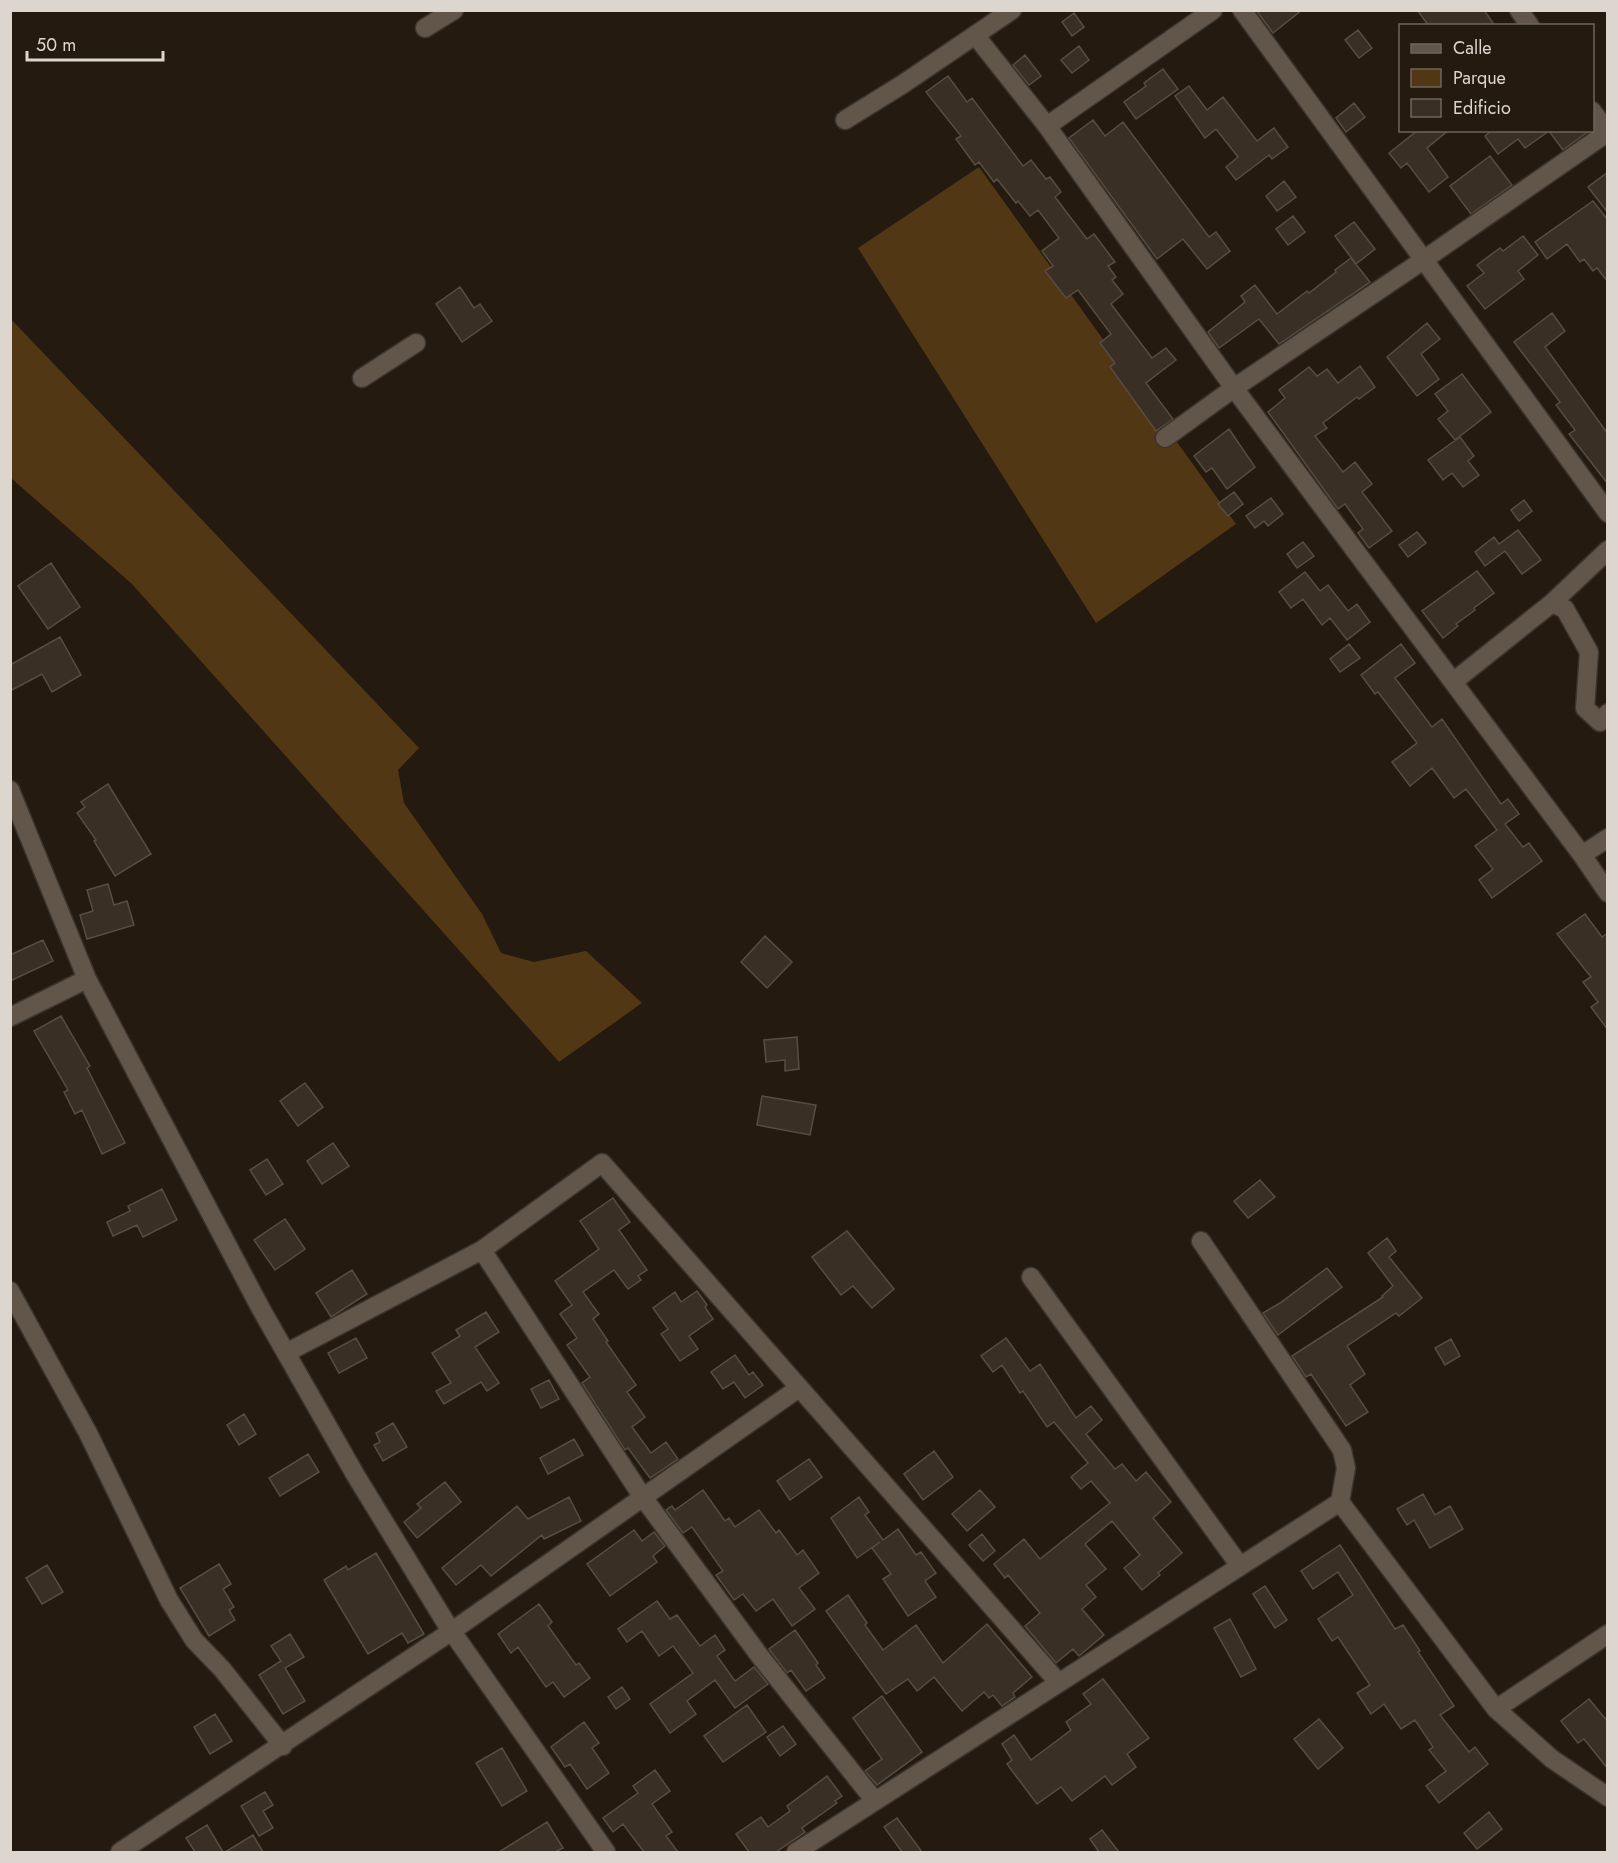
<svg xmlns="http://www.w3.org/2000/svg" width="1618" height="1863" viewBox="0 0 1618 1863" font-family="Jost,sans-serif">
  <rect width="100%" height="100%" fill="#241a10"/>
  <path fill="#523714" d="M979,167L1236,524L1096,623L858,248Z
    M10,318L419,748L398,770L404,803L482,914L501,953L534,962L586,951L642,1003L559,1062L132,584L11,478Z"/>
  <path fill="#392f24" stroke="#584d41" stroke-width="1.5" d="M1256,10H1302L1273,33Z
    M1417,10H1484L1495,26H1429Z
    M1074,13L1084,27L1072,36L1062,22Z
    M1358,30L1372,48L1359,58L1345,40Z
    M1079,46L1089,60L1072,73L1061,60Z
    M1025,55L1041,76L1029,85L1013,65Z
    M1163,69L1178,89L1136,119L1124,102L1146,86L1144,83Z
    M948,76L967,102L972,98L1023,166L1031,160L1046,179L1050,177L1061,192L1055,197L1087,239L1094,234L1115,262L1108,266L1116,277L1112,280L1123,294L1111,304L1152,358L1166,348L1176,360L1146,383L1173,419L1156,431L1110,367L1115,363L1100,343L1111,334L1078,290L1066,298L1045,271L1053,266L1042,251L1059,238L1038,210L1030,216L1018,201L1016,203L997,179L994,182L979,162L975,165L956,139L961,136L926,92Z
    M1189,86L1207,110L1223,97L1257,141L1274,128L1288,147L1272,159L1269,155L1236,180L1226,167L1238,157L1216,129L1205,138L1175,96Z
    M1354,103L1365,117L1346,132L1336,118Z
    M1093,120L1105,136L1123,122L1209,237L1216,232L1230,251L1207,269L1183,239L1157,259L1069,138Z
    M1418,130H1449L1427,148L1448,177L1429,192L1407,163L1401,168L1389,153Z
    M1492,130H1590L1563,150L1549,131L1525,148L1518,139L1498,154L1485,136Z
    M1490,156L1512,185L1471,214L1450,186Z
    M1608,172V213L1588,187Z
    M1284,181L1296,197L1277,211L1266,196Z
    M1593,201L1608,220V282L1597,268L1593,271L1584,259L1580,262L1567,244L1547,259L1535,242Z
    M1293,216L1305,232L1288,245L1276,229Z
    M1354,222L1375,249L1356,264L1335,236Z
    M1523,236L1538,255L1518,271L1524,279L1485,309L1467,286L1484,273L1477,265L1500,248L1503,251Z
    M1351,258L1370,282L1279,344L1259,319L1219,348L1208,332L1245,302L1241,296L1255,285L1277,314L1307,291L1309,293L1336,272L1335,270Z
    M460,287L474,308L480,304L492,321L462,342L436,304Z
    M1552,313L1565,331L1545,347L1608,434V484L1569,434L1575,430L1556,405L1560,402L1514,342Z
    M1427,323L1440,339L1421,354L1439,379L1417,396L1387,357Z
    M1360,366L1375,387L1359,399L1357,397L1323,423L1327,428L1315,436L1343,472L1355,462L1372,484L1362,492L1392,531L1369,548L1358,533L1363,529L1345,504L1338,509L1268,412L1285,398L1279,390L1309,367L1317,376L1327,369L1338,383Z
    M1462,374L1491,412L1455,440L1438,419L1448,411L1435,394Z
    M1229,429L1255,467L1227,489L1212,468L1206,472L1194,456Z
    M1460,437L1474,456L1468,461L1479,475L1463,487L1452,473L1443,480L1428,460Z
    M1234,492L1243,504L1228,516L1218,504Z
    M1271,498L1283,514L1268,526L1264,521L1255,528L1246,516Z
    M1524,500L1532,511L1519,521L1511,510Z
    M1518,530L1541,560L1522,574L1505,551L1485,566L1475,552L1494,537L1499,544Z
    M1417,532L1426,543L1408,557L1399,545Z
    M1303,542L1314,556L1297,568L1287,554Z
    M51,563L80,607L48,629L18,586Z
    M1477,571L1494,593L1474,608L1475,610L1456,624L1458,626L1443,638L1422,611Z
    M1305,572L1320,591L1328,585L1348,611L1357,604L1370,622L1347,640L1330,618L1322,625L1303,599L1291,608L1279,592Z
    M60,637L81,675L52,692L42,674L10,691V665Z
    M1349,644L1360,658L1340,672L1330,659Z
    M1401,644L1415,663L1395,678L1432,727L1442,719L1501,804L1508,799L1519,814L1505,824L1523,847L1529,843L1542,861L1492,898L1479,880L1493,869L1475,846L1497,830L1479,806L1466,789L1454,798L1432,768L1410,786L1392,762L1417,743L1378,692L1375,694L1361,675Z
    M108,784L151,854L115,876L94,841L96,840L77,813L85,807L81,802Z
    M108,884L114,905L127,901L134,925L87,939L80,915L93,911L87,890Z
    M1585,914L1602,937L1608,933V1030L1591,1007L1598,1002L1583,982L1591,977L1557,934Z
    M765,936L792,962L767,988L741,962Z
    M43,940L53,961L10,981V955Z
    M61,1016L90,1066L87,1068L125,1143L102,1154L82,1110L75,1114L64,1092L68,1090L34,1031Z
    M797,1037L799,1069L785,1071V1060L766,1062L764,1040Z
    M305,1083L323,1107L298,1126L280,1101Z
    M762,1096L816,1105L810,1135L757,1125Z
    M333,1143L349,1166L322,1184L307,1161Z
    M267,1159L283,1184L266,1195L250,1170Z
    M1260,1180L1275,1197L1248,1218L1234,1201Z
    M162,1189L177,1220L143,1237L137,1225L113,1236L107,1222L130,1211L128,1206Z
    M613,1198L630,1222L619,1230L647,1270L638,1276L641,1280L628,1289L614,1270L583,1292L599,1314L593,1319L608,1341L606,1342L636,1385L627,1392L645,1417L632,1427L651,1453L666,1442L678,1459L650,1478L628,1448L625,1450L582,1383L590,1377L567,1345L577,1338L560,1314L572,1305L555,1281L599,1249L580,1221Z
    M285,1219L305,1249L275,1270L254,1240Z
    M847,1231L894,1289L872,1308L853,1286L841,1295L812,1257Z
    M1387,1238L1396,1251L1389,1257L1422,1298L1399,1316L1396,1313L1347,1346L1365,1374L1350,1385L1368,1412L1346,1426L1311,1374L1306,1377L1292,1356L1383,1297L1382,1296L1393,1286L1368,1253Z
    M1327,1268L1342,1287L1278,1335L1263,1313L1280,1303Z
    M352,1270L367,1294L331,1317L316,1293Z
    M697,1291L707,1305L705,1307L713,1319L689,1336L698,1349L680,1361L661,1334L668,1329L653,1308L675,1292L681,1302Z
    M486,1312L499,1332L475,1347L499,1383L487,1391L481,1382L444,1404L436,1391L451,1383L432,1353L460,1336L456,1330Z
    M356,1338L367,1358L339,1373L328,1353Z
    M1006,1338L1030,1371L1040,1364L1076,1418L1091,1406L1102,1420L1086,1434L1115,1469L1122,1464L1136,1481L1146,1472L1171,1502L1153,1518L1182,1553L1158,1573L1160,1575L1142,1590L1124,1568L1140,1555L1112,1521L1085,1544L1106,1569L1086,1585L1096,1597L1082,1609L1104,1635L1079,1656L1073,1649L1056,1663L1025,1626L1040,1613L1008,1575L1005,1578L994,1564L1024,1539L1040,1559L1110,1503L1091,1481L1081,1489L1071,1477L1088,1463L1054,1422L1047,1427L1023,1391L1020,1393L1002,1365L993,1372L981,1356Z
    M1451,1339L1460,1356L1445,1365L1435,1348Z
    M735,1355L749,1375L753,1372L763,1385L745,1398L734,1382L723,1389L711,1372Z
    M549,1380L559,1399L541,1408L531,1389Z
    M244,1414L256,1434L239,1445L227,1425Z
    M393,1423L407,1447L383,1461L374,1445L380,1442L376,1433Z
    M574,1439L583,1455L548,1474L540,1458Z
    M934,1451L953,1477L923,1500L904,1474Z
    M308,1454L319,1472L280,1496L269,1478Z
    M809,1459L822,1477L790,1500L777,1481Z
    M445,1482L461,1502L417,1538L404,1522L421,1508L417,1504Z
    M703,1490L725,1521L729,1518L735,1527L759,1510L776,1533L779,1530L797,1555L803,1550L819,1573L799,1588L815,1609L792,1626L773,1599L756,1611L743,1594L734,1600L716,1575L723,1571L692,1527L683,1533L666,1510L672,1506L675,1510Z
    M980,1490L995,1507L967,1531L952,1514Z
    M1423,1494L1435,1515L1450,1506L1463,1529L1430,1548L1414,1520L1407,1525L1397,1509Z
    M569,1497L581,1521L544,1539L542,1535L491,1576L481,1565L456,1585L442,1568L517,1506L528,1519Z
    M859,1497L869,1512L865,1515L883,1540L898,1529L916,1555L921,1552L936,1573L925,1581L936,1597L908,1616L883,1579L891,1574L872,1548L880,1542L857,1558L831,1518Z
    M634,1530L642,1541L654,1532L665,1546L653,1556L657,1562L610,1596L587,1564Z
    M982,1534L995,1551L983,1561L969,1545Z
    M1340,1545L1395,1629L1403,1625L1420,1651L1418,1652L1454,1706L1440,1715L1469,1752L1475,1747L1488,1764L1439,1803L1426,1786L1446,1771L1429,1750L1433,1747L1415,1720L1401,1729L1384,1704L1371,1714L1357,1693L1370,1685L1338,1637L1332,1641L1318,1619L1353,1595L1338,1572L1313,1589L1301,1571Z
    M376,1553L424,1634L408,1643L402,1633L368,1654L324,1580L346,1566L348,1570Z
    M219,1564L231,1584L223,1589L234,1607L229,1610L235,1620L209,1636L180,1588Z
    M47,1565L63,1592L42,1604L26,1578Z
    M1265,1586L1287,1620L1275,1628L1253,1594Z
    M848,1595L867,1623L865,1625L883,1650L916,1625L943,1663L987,1624L1032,1677L1013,1693L1015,1697L1002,1706L993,1695L989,1698L984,1692L962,1711L934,1677L917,1691L908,1679L886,1694L826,1611Z
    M657,1601L670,1619L677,1615L700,1646L715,1635L725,1650L717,1656L735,1681L754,1667L768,1684L735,1708L715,1680L687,1701L696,1714L670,1733L650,1704L693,1673L673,1646L659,1656L642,1631L627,1642L618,1629Z
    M539,1604L552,1622L548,1626L576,1665L579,1663L590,1678L564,1697L553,1682L546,1687L518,1647L511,1653L498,1634Z
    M1230,1619L1256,1669L1241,1677L1214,1628Z
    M795,1630L818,1663L816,1665L825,1678L806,1691L791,1670L787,1673L769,1649Z
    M290,1634L304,1657L285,1668L305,1701L283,1714L259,1675L281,1661L271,1646Z
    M1103,1679L1149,1738L1127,1754L1136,1767L1112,1785L1105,1776L1072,1801L1061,1787L1037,1804L1007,1764L1012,1760L1002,1744L1014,1735L1031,1760L1071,1730L1066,1722L1091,1704L1083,1694Z
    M622,1687L630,1699L616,1709L608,1697Z
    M882,1696L922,1752L877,1785L865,1771L882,1759L853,1718Z
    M1589,1699L1608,1722V1769L1584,1739L1578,1743L1561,1721Z
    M747,1705L766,1732L723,1762L704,1736Z
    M215,1714L232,1741L210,1754L194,1727Z
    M1319,1719L1343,1748L1318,1769L1294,1739Z
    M584,1722L599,1743L592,1748L609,1773L587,1789L570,1764L565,1767L551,1747Z
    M783,1726L796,1744L780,1756L767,1737Z
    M502,1748L527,1791L502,1806L476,1763Z
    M655,1770L670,1791L652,1804L672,1832L666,1836L678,1852H644L623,1824L613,1832L603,1818L638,1793L633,1786Z
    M827,1776L842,1796L835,1801L837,1803L802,1828L805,1832L776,1852H749L736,1834L761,1817L768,1827L790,1811L787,1806Z
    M265,1792L273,1805L263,1811L273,1828L259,1836L241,1806Z
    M1489,1812L1502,1829L1477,1849L1464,1833Z
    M897,1818L922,1852H902L884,1827Z
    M547,1822L563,1848L555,1852H499Z
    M207,1825L223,1852H195L186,1838Z
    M1102,1830L1119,1852H1099L1090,1839Z
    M253,1835L263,1852H225Z"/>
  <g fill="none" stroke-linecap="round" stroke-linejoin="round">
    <defs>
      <path id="minor" d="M1242,10L1608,513
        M1519,10L1530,26
        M425,28L454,10
        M975,35L1047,126L1234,388L1582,855L1608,893
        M1592,111L1608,132
        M845,120L903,84L1012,10
        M1047,126L1213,10
        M362,378L416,343
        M1165,438L1234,388L1422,261L1608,132
        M1552,603L1565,609L1589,652L1585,708L1600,722L1608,713
        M1453,682L1552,603L1608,550
        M10,790L87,979L261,1309L356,1476L446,1623L606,1852
        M1582,855L1608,838
        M10,1017L87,979
        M1201,1241L1342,1450L1346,1468L1340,1502
        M482,1250L642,1496L759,1655L875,1801
        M1031,1277L1240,1566
        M10,1291L88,1433L169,1600L194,1640L222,1669L283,1746
        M286,1353L482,1250L602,1163L1059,1683
        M1496,1709L1608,1634
        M120,1852L452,1631L799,1388
        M796,1852L1340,1502L1496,1709L1552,1759L1608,1797"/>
    </defs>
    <use href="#minor" stroke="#3b332e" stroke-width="21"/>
    <use href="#minor" stroke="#62564a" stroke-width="18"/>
  </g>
  <rect width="1618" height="1863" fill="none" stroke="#ddd6cf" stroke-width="24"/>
  <rect x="1399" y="24" width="195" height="108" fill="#241a10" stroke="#6e655c" stroke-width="1.5"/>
  <rect x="1411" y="44" width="30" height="9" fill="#62564a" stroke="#6e655c" stroke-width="1.5"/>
  <text x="1453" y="54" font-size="18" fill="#ddd6cf">Calle</text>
  <rect x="1411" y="69" width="30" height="18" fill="#523714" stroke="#6e655c" stroke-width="1.5"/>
  <text x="1453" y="84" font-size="18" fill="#ddd6cf">Parque</text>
  <rect x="1411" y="99" width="30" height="18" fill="#392f24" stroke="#6e655c" stroke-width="1.5"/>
  <text x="1453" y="114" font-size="18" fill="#ddd6cf">Edificio</text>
  <path d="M27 51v9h136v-9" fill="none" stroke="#ddd6cf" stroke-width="3"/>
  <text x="36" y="51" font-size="18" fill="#ddd6cf" stroke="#241a10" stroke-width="4.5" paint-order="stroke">50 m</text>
</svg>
